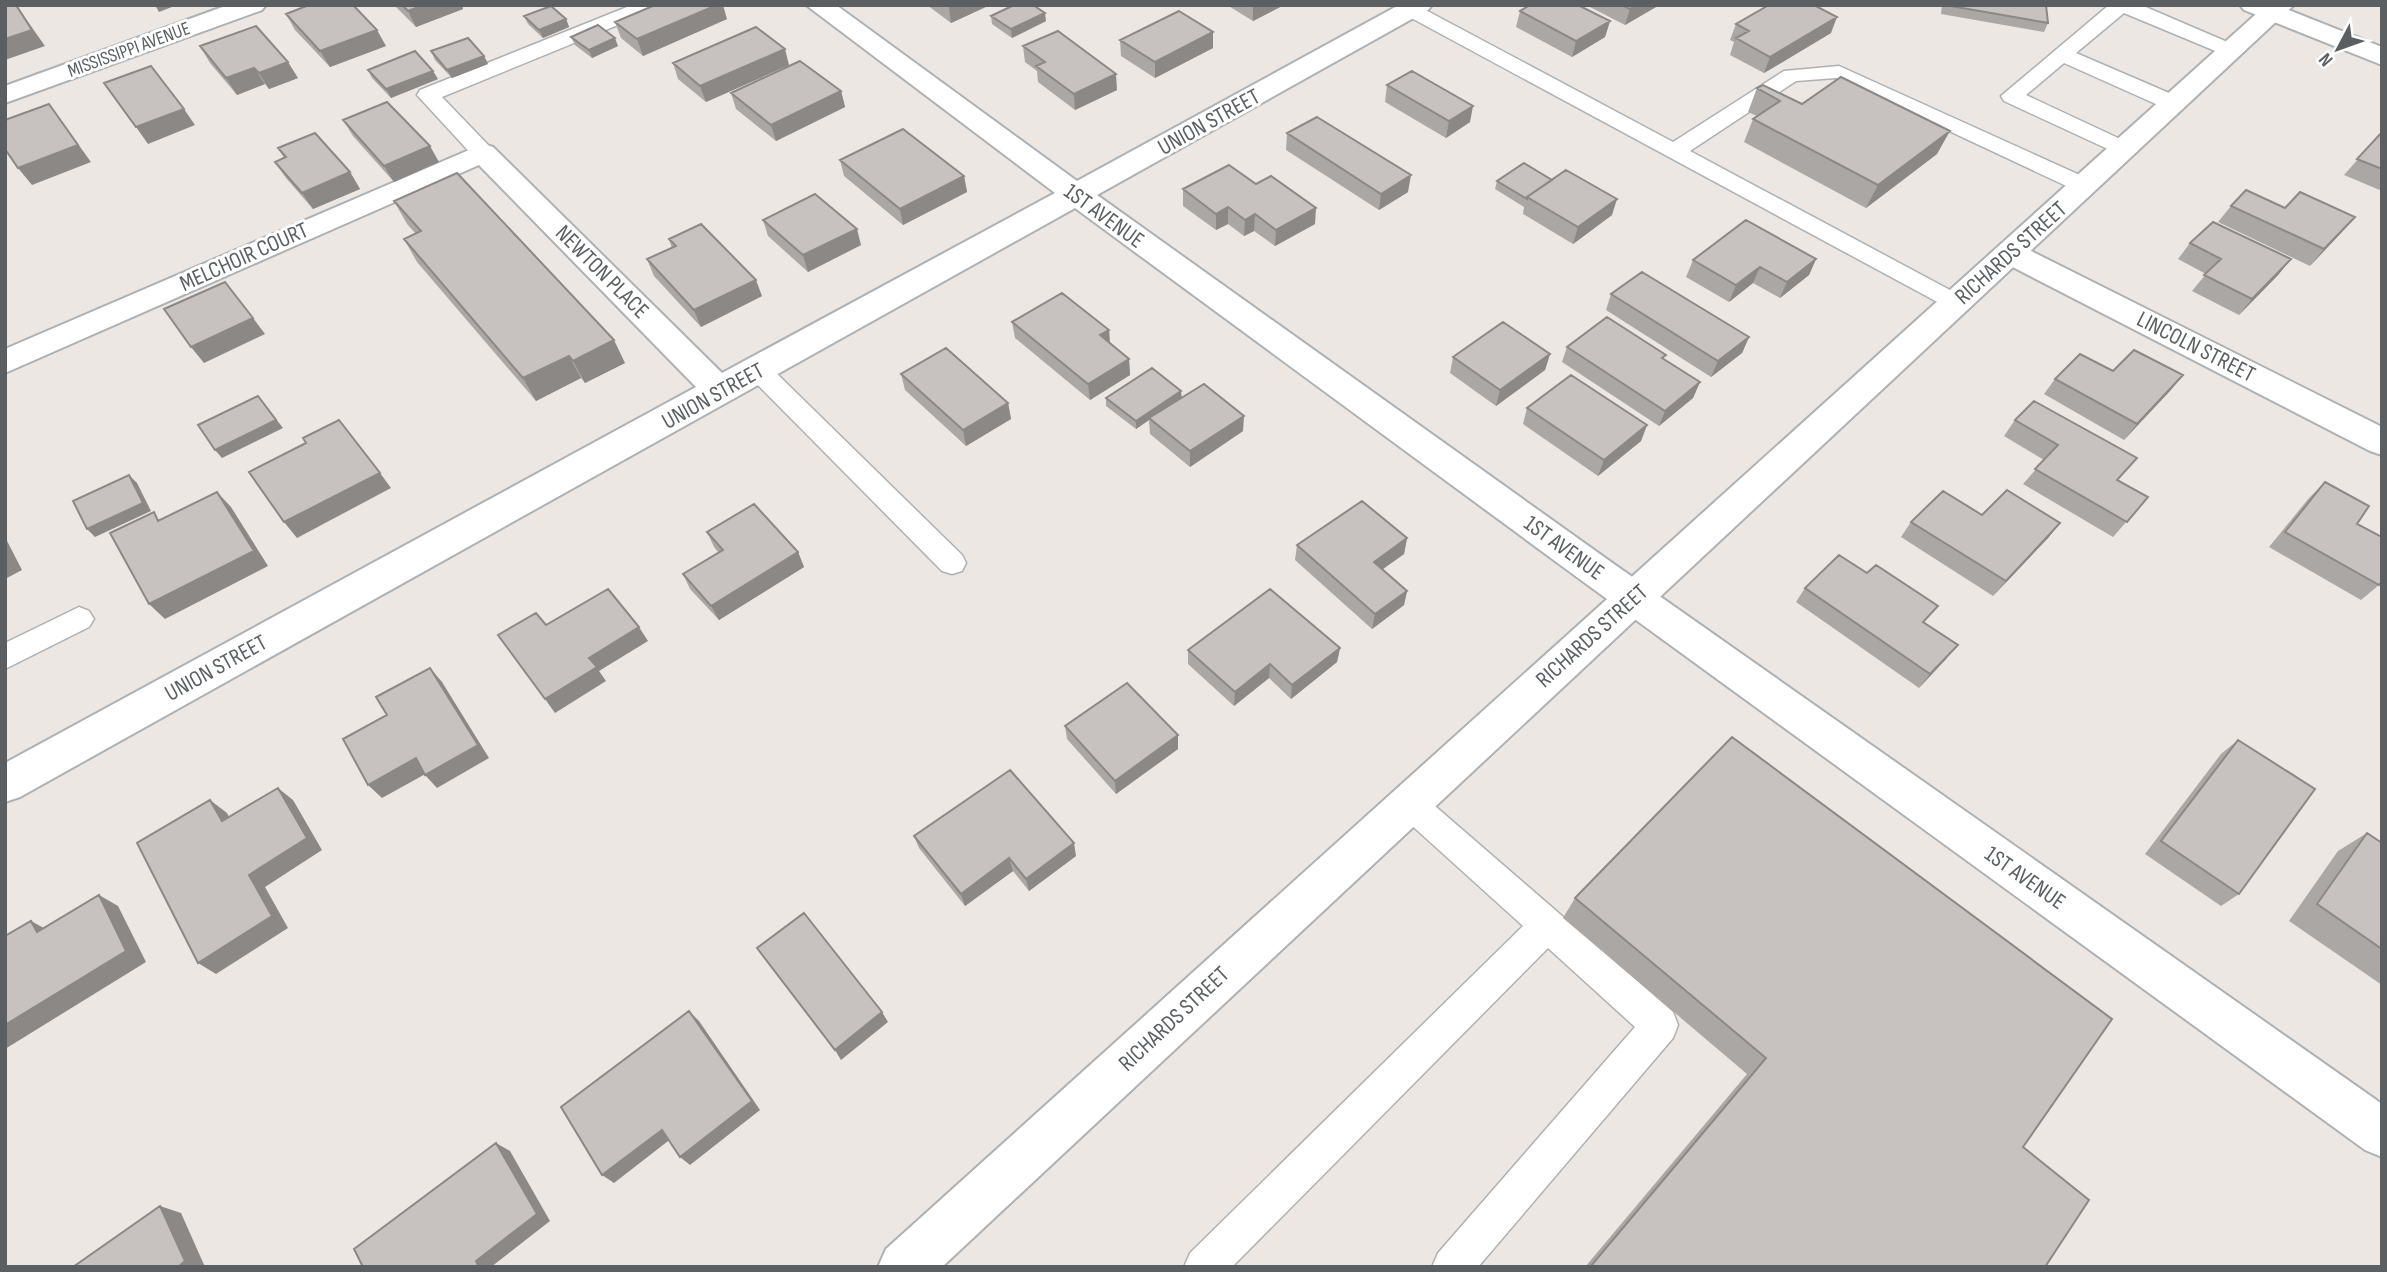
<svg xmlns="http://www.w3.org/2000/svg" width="2387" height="1272" viewBox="0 0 2387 1272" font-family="'Sofia Sans Condensed',sans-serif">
  <rect width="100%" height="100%" fill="#ece7e3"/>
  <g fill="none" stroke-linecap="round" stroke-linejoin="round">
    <defs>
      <path id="service" d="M632,5H660L657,9L442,97L491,148L494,153L491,158H475L417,95L420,90Z
        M1406,5L1418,6L1673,142L1784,71L1839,66L2093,181L2096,186L2093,191H2077L1836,78L1796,81L1690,151L1963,297L1966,303L1963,309L1954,311L1404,14L1401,10Z
        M2109,5H2141L2239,47L2242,51L2239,55H2225L2124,13L2076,53L2183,99L2186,104L2183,109H2167L2064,63L2026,95L2133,145L2136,150L2133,155L2125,157L2004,101L2001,96Z
        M759,362L768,365L962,555L966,563L962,571L952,574L942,571L750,377L746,371L750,365Z
        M79,607L89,611L94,619L89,627L5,669V643Z
        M1409,789L1420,793L1673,1012L1678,1025L1673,1038L1478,1267H1432L1438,1253L1635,1027L1548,948L1232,1267H1184L1190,1253L1523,926L1398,813L1393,803L1398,793Z"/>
      <path id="minor" d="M228,5H266L262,10L5,103V86Z
        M806,5H836L1077,181L1399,5H1432L1428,10L1097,195L1611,562L2382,1104V1157L2365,1150L1585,583L1075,208L20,797L5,802V763L696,387L479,165L5,373V349L483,144L493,147L722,373L1055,193Z
        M2240,5H2276L2382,47V65L2244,10Z
        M2010,243L2021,246L2382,427V455L2370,451L1999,260L1995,253L1999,246Z"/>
      <path id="tertiary" d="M2266,5H2294L942,1267H878L886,1249Z"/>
    </defs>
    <use href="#service" stroke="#aeb1b3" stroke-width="3"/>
    <use href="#minor" stroke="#aeb1b3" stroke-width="4"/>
    <use href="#tertiary" stroke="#aeb1b3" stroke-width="4"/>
    <use href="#service" fill="#fff" fill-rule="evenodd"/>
    <use href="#minor" fill="#fff" fill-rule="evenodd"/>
    <use href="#tertiary" fill="#fff" fill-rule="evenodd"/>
  </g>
  <path fill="#aba7a4" d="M394,5H462L463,9L416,27Z
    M927,5H990L951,23Z
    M1227,5H1284L1253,21Z
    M1586,5H1656V7L1625,25Z
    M1942,5H2046L2048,23L2044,32L1941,14Z
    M1520,11L1610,21L1605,37L1572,57L1516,27Z
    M286,14L386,46L330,67L295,30Z
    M524,16L566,19L569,27L543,38L528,24Z
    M991,16L1046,21L1012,38L992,24Z
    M727,19L643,56L621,38L615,22Z
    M1736,24L1831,33L1764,73L1730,55L1734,42L1730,40Z
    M1213,32V48L1155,78L1121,56L1120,40Z
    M571,37L618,46L592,58L575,45Z
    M200,46L298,78L269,89L265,84L237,95L210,63Z
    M1023,46L1117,90L1075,110L1038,82L1037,71L1025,62Z
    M431,51L484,56L488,64L452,78L435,60Z
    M673,63L789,65L706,102L678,79Z
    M368,70L438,79L391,98L372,78Z
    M1387,85L1470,122L1446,138L1385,102Z
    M1757,88L1937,154L1866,208L1744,142L1753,119L1757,116L1748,112Z
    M841,91L845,107L776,141L736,109L731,93Z
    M343,120L439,162L394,182L353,136Z
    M2382,132V191L2344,175Z
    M1287,133L1408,192L1379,210L1286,150Z
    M278,148L350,172L360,189L313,209L286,178L275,162L284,158Z
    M840,160L964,176L967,192L903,225L844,176Z
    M1497,181L1612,215L1573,244L1523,214L1524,207L1495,189Z
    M1256,184L1315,224L1275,246L1254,231L1244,236L1228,224L1216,230L1183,206V189Z
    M394,201L625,363L585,383L581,378L536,401L417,262L404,239L416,234L407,224Z
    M2231,206L2285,208L2355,217L2310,266L2218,222Z
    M763,220L861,245L808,272L768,236Z
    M669,239L762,296L701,327L654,276L647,259L672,248Z
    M2190,243L2291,259L2278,275L2239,315L2192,291L2206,274L2178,259Z
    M1816,259L1809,275L1780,298L1753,283L1729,302L1686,277L1693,260Z
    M1611,294L1749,337L1742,353L1711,377L1606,310Z
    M1012,322L1109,330L1110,343L1129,359L1130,375L1090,400L1015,338Z
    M1567,347L1664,360L1700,382L1693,398L1659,426L1562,362Z
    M1550,354L1545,370L1496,406L1450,373L1453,357Z
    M2113,371L2183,375L2124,440L2044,394L2055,379Z
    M901,374L1008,403L1011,419L966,446L905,390Z
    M1106,398H1182L1243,431L1190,467L1150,434L1149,420L1136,429L1106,406Z
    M1527,408L1647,425L1641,441L1598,476L1523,424Z
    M2015,420L2117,480L2148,497L2113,537L2023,484L2044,460L2004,436Z
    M2325,482L2357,524L2379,585L2361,600L2269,547L2309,498Z
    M1982,515L2060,523L2048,538L1993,596L1901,537L1911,522Z
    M707,532L798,552L804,567L719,620L690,589L683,574L718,552L714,547Z
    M1407,538L1404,554L1382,569L1407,591L1404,605L1372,629L1295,560L1297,545Z
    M1805,588L1925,623L1946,659L1919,688L1796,602Z
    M1340,648L1337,662L1291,699L1269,678L1234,706L1188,664V650Z
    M1065,726L1178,749L1116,794L1067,739Z
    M2238,740L2239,894L2221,906L2145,854L2221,754Z
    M2367,833L2382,843V985L2289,921L2338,851Z
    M914,836L1076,856L1029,891L1013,871L965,906L919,848Z
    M1575,898L2023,1147L2045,1267H1585L1747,1074L1563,918Z"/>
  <path fill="#8b8886" d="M16,5L45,46L5,60V39Z
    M155,5H177L159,12Z
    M424,5H462L463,9L416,27L408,11Z
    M717,5H723L727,19L643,56L637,39Z
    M952,5H990L951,23L949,7Z
    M1253,5H1284L1253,21Z
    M1636,5H1656V7L1625,25L1630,9Z
    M1045,13L1046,21L1012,38L1011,29Z
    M1837,17L1831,33L1764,73L1770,57Z
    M566,19L569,27L543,38L539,30Z
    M1610,21L1605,37L1572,57L1576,41Z
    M377,30L386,46L330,67L320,51Z
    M1213,32V48L1155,78V62Z
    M615,38L618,46L592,58L589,50Z
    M785,49L789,65L706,102L700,86Z
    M484,56L488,64L452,78L447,70Z
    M288,62L298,78L269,89L259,73Z
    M254,68L265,84L237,95L226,78Z
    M433,71L438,79L391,98L386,89Z
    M1116,74L1117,90L1075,110L1074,94Z
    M841,91L845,107L776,141L771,125Z
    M49,104L91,162L32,185L18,168Z
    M1473,106L1470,122L1446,138L1449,121Z
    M184,109L195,125L148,144L136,127Z
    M1950,131L1937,154L1866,208L1878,185Z
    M430,146L439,162L394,182L384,166Z
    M350,172L360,189L313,209L302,193Z
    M1411,175L1408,192L1379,210L1381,194Z
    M964,176L967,192L903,225L900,209Z
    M1617,199L1612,215L1573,244L1578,227Z
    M1228,207V224L1216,230V214Z
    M1316,208L1315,224L1275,246L1276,230Z
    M1255,214L1254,231L1244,236L1245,220Z
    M2355,217L2341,233L2310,266L2324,249Z
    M857,229L861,245L808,272L803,255Z
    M1816,259L1809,275L1780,298L1787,282Z
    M2291,259L2278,275L2239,315L2252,299Z
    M1760,267L1753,283L1729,302L1736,285Z
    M756,280L762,296L701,327L694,310Z
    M253,318L265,334L204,363L191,347Z
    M1109,330L1110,346L1100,335Z
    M1749,337L1742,353L1711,377L1718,361Z
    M614,340L625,363L585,383L573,361Z
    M1550,354L1545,370L1496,406L1500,390Z
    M569,356L581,378L536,401L523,378Z
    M1129,359L1130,375L1090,400L1088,384Z
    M2183,375L2170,391L2124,440L2137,424Z
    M1700,382L1693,398L1659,426L1665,411Z
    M1181,391L1182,399L1149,418V420L1136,429V421Z
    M258,396L283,428L222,458L215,450Z
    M1008,403L1011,419L966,446L963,430Z
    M1244,416L1243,431L1190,467V451Z
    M1647,425L1641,441L1598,476L1604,460Z
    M380,473L391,488L297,538L284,522Z
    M129,475L137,483L151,511L95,537L87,529Z
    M217,492L231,507L268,566L165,619L149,604Z
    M2060,523L2048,538L1993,596L2006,581Z
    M5,537L22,570L5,579Z
    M1407,538L1404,554L1372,577L1374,562Z
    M798,552L804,567L719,620L711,606Z
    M1407,591L1404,605L1372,629L1375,614Z
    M639,627L648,641L599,671L606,681L555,713L545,699L589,658Z
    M1958,645L1946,659L1919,688L1930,674Z
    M1340,648L1337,662L1291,699L1292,685Z
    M1270,664L1269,678L1234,706L1235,692Z
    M430,668L442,682L489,758L437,788L425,775Z
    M1178,735V749L1116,794L1115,781Z
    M416,758L429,772L382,798L368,785Z
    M278,788L293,800L322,850L265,887L288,928L216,974L198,963L249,875Z
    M210,800L227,813L238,834L222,821Z
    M1074,843L1076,856L1029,891L1026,879Z
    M1009,858L1013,871L965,906L961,894Z
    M99,895L118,906L146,962L5,1049V1025Z
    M31,921L51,932H37Z
    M689,1011L699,1021L760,1110L690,1165L680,1157Z
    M882,1012L888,1022L841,1060L835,1050Z
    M662,1130L672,1138L614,1183L602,1175Z
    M496,1143L510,1151L550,1221L491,1267H479L476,1261Z
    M160,1206L181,1213L205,1267H178Z"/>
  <path fill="#c7c2bf" stroke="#8b8886" stroke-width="2" d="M5,5H16L32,30L5,39Z
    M309,5H353L377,30L320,51L286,14Z
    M402,5H424L408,11Z
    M655,5H717L637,39L615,22Z
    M1014,5H1033L1045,13L1011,29L991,16Z
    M1530,5H1578L1610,21L1576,41L1520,11Z
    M1622,5H1636L1630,9Z
    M1769,5H1814L1837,17L1770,57L1736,38L1749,31L1736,24Z
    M1945,5H2046L2048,23Z
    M551,6L566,19L539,30L524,16Z
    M1179,11L1213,32L1155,62L1120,40Z
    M598,25L615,38L589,50L571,37Z
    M256,26L288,62L259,73L254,68L226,78L200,46Z
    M756,27L785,49L700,86L673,63Z
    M1058,31L1116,74L1074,94L1036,66L1045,62L1023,46Z
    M468,38L484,56L447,70L431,51Z
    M415,51L433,71L386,89L368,70Z
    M800,61L841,91L771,125L731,93Z
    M151,66L184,109L136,127L104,83Z
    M1412,71L1473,106L1449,121L1387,85Z
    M1841,77L1950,131L1878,185L1753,119L1780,101L1757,88L1763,85L1802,104Z
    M387,102L430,146L384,166L343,120Z
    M49,104L78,145L18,168L5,149V120Z
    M1317,117L1411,175L1381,194L1287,133Z
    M903,129L964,176L900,209L840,160Z
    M2382,132V169L2357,159Z
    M315,133L350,172L302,193L275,162L286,157L278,148Z
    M1524,163L1552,180L1527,197V199L1497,181Z
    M1229,165L1256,184L1271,176L1316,208L1276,230L1255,214L1245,220L1228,207L1216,214L1183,189Z
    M1566,170L1617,199L1578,227L1527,197Z
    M457,173L614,340L573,361L569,356L523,378L404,239L421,231L394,201Z
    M2246,190L2285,208L2300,192L2355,217L2324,249L2231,206Z
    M815,194L857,229L803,255L763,220Z
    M1746,220L1816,259L1787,282L1760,267L1736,285L1693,260Z
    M2213,222L2291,259L2252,299L2204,275L2221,259L2190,243Z
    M701,224L756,280L694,310L647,259L676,246L669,239Z
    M1642,272L1749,337L1718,361L1611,294Z
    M225,282L253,318L191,347L164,309Z
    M1062,293L1109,330L1100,335L1129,359L1088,384L1012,322Z
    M1607,317L1666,355L1662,358L1700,382L1665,411L1567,347Z
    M1503,322L1550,354L1500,390L1453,357Z
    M946,348L1008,403L963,430L901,374Z
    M2134,350L2183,375L2137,424L2055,379L2080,354L2113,371Z
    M1152,368L1181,391L1136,421L1106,398Z
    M1571,375L1647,425L1604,460L1527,408Z
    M1204,384L1244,416L1190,451L1149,418Z
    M258,396L276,420L215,450L198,425Z
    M2034,401L2137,458L2117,480L2148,497L2127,522L2035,469L2058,445L2015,420Z
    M339,420L380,473L284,522L249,472L306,443L303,438Z
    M129,475L143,503L87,529L73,501Z
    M2325,482L2369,506L2357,524L2382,537V581L2379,585L2285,532Z
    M2007,490L2060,523L2006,581L1911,522L1943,491L1982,515Z
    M217,492L254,551L149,604L110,533L154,512L158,521Z
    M1362,501L1407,538L1374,562L1407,591L1375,614L1297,545Z
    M754,504L798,552L711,606L683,574L723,550L707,532Z
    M1839,555L1867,573L1876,565L1938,606L1923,622L1958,645L1930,674L1805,588Z
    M608,589L639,627L589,658L597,667L545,699L498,635L536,613L546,625Z
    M1270,589L1340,648L1292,685L1270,664L1235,692L1188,650Z
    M430,668L478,745L425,775L416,758L368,785L343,739L387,715L376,697Z
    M1127,683L1178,735L1115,781L1065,726Z
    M1732,737L2112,1019L2023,1147L2089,1200L2045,1267H1590L1766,1058L1575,898Z
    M2238,740L2315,789L2239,894L2161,841Z
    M1010,770L1074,843L1026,879L1009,858L961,894L914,836Z
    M278,788L307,838L249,875L272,916L198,963L137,843L210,800L222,821Z
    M2367,833L2382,843V949L2317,904Z
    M99,895L126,951L5,1025V936L31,921L37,932Z
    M804,913L882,1012L835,1050L757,948Z
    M689,1011L752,1101L680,1157L662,1130L602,1175L561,1107Z
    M496,1143L537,1214L476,1261L479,1267H363L354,1249Z
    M160,1206L185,1261L178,1267H73Z"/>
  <g text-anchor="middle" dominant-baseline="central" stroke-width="6" stroke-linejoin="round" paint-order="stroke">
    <g font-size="19" fill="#5b5f61" stroke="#fff">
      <text transform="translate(129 50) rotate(-20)">MISSISSIPPI AVENUE</text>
    </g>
    <g font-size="23" fill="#5b5f61" stroke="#fff">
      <text transform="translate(1209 122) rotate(-29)">UNION STREET</text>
      <text transform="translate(1104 216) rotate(36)">1ST AVENUE</text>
      <text transform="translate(2011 253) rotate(-42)">RICHARDS STREET</text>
      <text transform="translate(244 257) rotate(-24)">MELCHOIR COURT</text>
      <text transform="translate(602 272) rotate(45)">NEWTON PLACE</text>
      <text transform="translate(2196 347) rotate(27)">LINCOLN STREET</text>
      <text transform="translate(713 396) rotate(-29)">UNION STREET</text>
      <text transform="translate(1564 548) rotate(36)">1ST AVENUE</text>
      <text transform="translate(1592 636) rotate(-42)">RICHARDS STREET</text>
      <text transform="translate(216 668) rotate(-29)">UNION STREET</text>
      <text transform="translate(2025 878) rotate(35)">1ST AVENUE</text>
      <text transform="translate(1174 1019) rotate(-43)">RICHARDS STREET</text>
    </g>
  </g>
  <rect width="2387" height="1272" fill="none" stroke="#5b5f61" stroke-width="14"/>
  <g transform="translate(2338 49) rotate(229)" stroke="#ffffff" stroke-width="5" paint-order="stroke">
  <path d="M0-5L12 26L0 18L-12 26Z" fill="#5b5f61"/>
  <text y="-10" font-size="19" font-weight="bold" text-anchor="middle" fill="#5b5f61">N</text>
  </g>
</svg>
